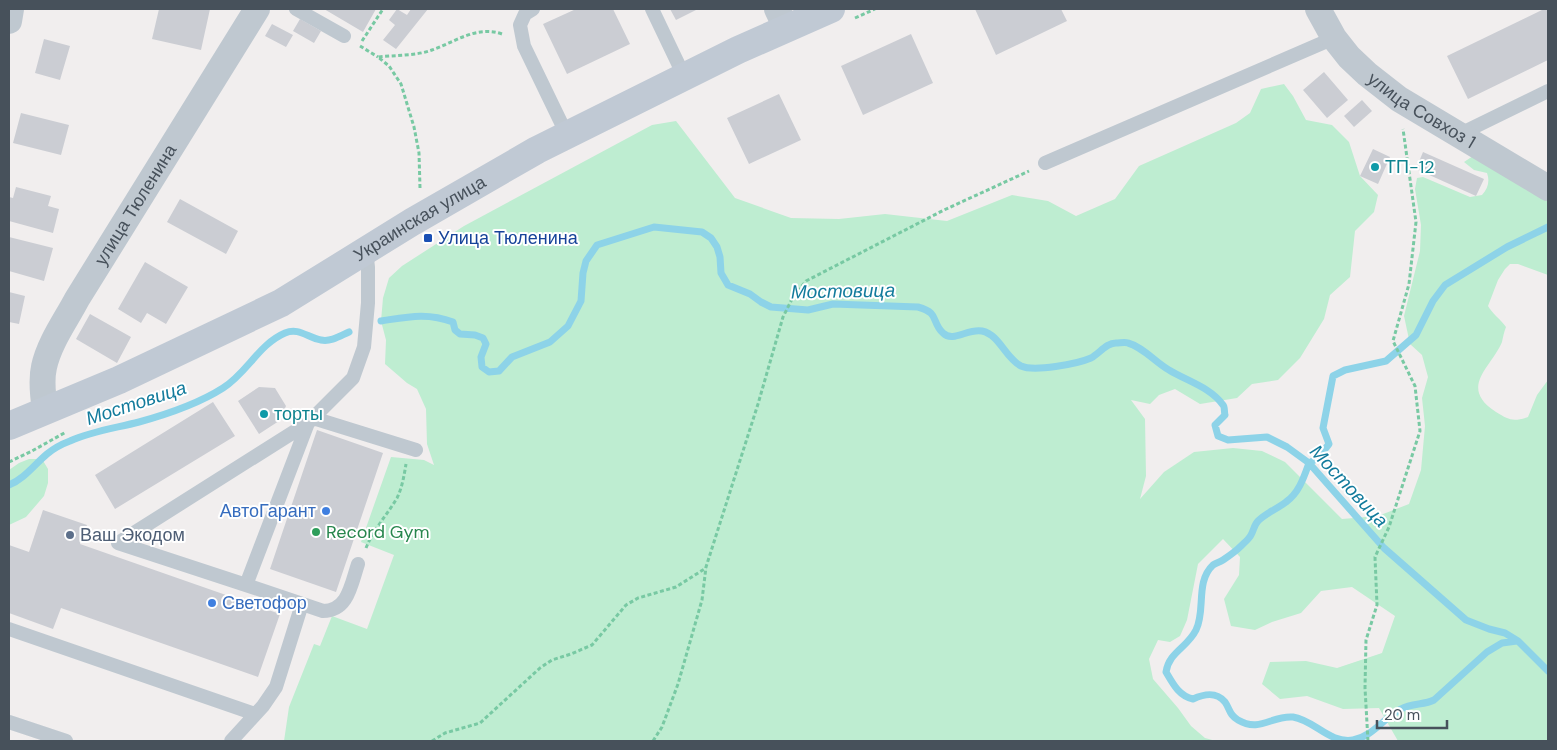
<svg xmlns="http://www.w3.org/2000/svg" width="1557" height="750" viewBox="0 0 1557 750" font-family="'DM Sans',sans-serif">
  <rect width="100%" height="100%" fill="#f1eeee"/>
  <path fill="#beedd1" d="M1284,84L1293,96L1306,120L1332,125L1349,142L1360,176L1378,195L1374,212L1355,231L1350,277L1330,295L1324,319L1300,358L1278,380L1252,384L1237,398L1200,404L1175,389L1159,395L1150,404L1131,400L1145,419L1146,476L1140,499L1164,472L1194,452L1233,448L1262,451L1285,462L1342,519L1378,516L1409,504L1421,470L1425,426L1422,398L1428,377L1422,355L1410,344L1404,316L1420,251L1421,225L1415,189L1417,178L1423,177L1470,197L1482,195C1488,189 1490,181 1487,173L1474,170L1464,162L1473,156L1548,192V275L1518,264H1510L1505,269L1498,280L1488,306C1491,312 1501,320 1506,327C1504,332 1503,337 1502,342C1491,368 1458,387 1496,412C1509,420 1513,422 1528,417L1537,395L1548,380L1547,434L1548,436V741H1398L1379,708L1343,709L1307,696L1280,699L1262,684L1270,662L1306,661L1337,668L1382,653L1395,616L1352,587L1321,591L1301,613L1272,622L1255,630L1231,626L1224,599L1239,575L1240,557L1223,539L1198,564L1187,620L1180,636L1170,642L1158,640L1149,659L1153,679L1178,708L1191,726L1205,738L1216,741H284L289,707L314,644L320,646L332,616L367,629L394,555L361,542L391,457L424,460L434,465L427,444L426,409L417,389L407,383L385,364L386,340L381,321L383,298L389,278L402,266L464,226L652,125L676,121L735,198L791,218L839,219L885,214L947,221L1012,195L1048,201L1076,216L1115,199L1139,166L1236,123L1250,113L1261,89Z
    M29,459H42L48,469V483L44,496L26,517L9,525V470L19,463Z"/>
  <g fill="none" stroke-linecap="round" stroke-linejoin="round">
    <path stroke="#8dd3e8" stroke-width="7" d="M381,321C407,317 427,312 453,322L455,330L460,334L475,335L483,338L486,344L481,357L482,367L489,372L499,371L512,357L550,342L568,326L581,301L583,273L586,261L597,245L654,227L702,232L711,238L717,247L720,257L721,273L728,285L750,294L761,302L771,307L808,310L833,304L918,307C940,313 931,322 943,333C953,343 968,328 982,331C1000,335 1005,358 1021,366C1034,372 1077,364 1091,358C1100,353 1106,343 1116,343C1120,343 1125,342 1128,343C1143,347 1155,362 1169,370C1187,381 1210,387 1223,405C1225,407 1224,412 1225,415L1215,425L1218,436L1228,440L1267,437L1287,447L1309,463L1384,548L1466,620L1489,629L1505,633L1518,641L1548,671
      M9,485C24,479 34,465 47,454C53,449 62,444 70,441C92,431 116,428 139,422C168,414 198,404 223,388C247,373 259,344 285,333C299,327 308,338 321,340C331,342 340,336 349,332
      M1517,641L1502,643L1487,652L1434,700C1424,705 1412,703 1401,709C1384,717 1374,736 1353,740C1330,744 1314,720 1293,717C1272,715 1260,733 1238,720C1229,715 1230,709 1225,702C1216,691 1204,694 1193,699C1179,696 1173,684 1166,672C1169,652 1187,648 1196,630C1206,610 1195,582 1213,565C1216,563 1220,562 1223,560C1229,556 1236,551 1241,546C1245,542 1249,539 1251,535C1254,530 1254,525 1258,521C1266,513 1277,509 1286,502C1299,493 1304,477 1309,463L1318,458L1329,444L1323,428L1333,376L1345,370L1386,361L1416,335L1433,301L1445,285L1507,247L1548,227"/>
  </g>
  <path fill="#cbcdd3" d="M159,9H210L201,50L152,39Z
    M324,9H376L363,32Z
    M397,9L407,15L411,9H428L396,49L383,40L395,25L389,20Z
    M576,9H613L630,44L567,74L543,24Z
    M670,9H698L676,20Z
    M975,9H1061L1067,21L996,55Z
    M1544,9H1548V60L1468,99L1447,56Z
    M300,19L321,31L314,43L293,31Z
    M272,24L293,35L286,47L265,36Z
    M911,34L933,83L863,115L841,66Z
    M44,39L70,46L60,80L35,73Z
    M1324,72L1348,100L1327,118L1303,90Z
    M779,94L801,140L749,164L727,118Z
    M1362,100L1372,111L1354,127L1344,116Z
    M21,113L69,125L61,155L13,143Z
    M1373,149L1390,157L1378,184L1360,176Z
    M1423,152L1484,179L1476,196L1416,169Z
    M16,187L51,196L48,206L59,209L53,233L9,221V197L13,198Z
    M180,199L238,231L226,254L167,222Z
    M9,237L53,248L44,281L9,271Z
    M145,262L188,287L166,324L147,313L141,323L118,309Z
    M9,292L25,296L19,324L9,322Z
    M90,314L131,337L117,363L76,339Z
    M259,387L275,388L286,406L279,421L259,434L238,401Z
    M213,402L235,436L115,509L95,475Z
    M317,430L383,453L336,592L270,569Z
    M43,510L87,525L80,544L280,614L258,677L61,608L53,629L9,613V545L29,552Z"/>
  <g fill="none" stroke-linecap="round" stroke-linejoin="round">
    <path stroke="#78c9a3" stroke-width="3" stroke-dasharray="4 2.5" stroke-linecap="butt" d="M855,18L875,9
      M362,41L383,9
      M360,46L378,57
      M420,188L419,153L414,127L401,84L389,66L378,57C395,55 416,56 432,50C455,42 477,25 502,34
      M9,462L32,451L66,432
      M366,548C373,530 387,515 397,498C402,488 404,476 406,464
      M432,741L445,733L480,723L540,668L552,660L571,654L592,645L626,605L638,598L676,587L706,568
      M653,741L662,727L678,684L702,600L706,567L758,404L783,317L793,297L806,281L944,210L1029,171
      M1368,741L1365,688L1366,640L1377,605L1375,557L1389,527L1420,431L1415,386L1393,341L1409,284L1416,222L1403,129"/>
    <path stroke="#bfc8d0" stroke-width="14" d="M296,9L344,36
      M533,9L525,14L520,25L524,46L567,135
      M652,9L684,76
      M1458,135L1548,91
      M1045,163L1334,38
      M313,418L416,450
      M308,423L246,585L323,611C348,611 351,585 358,564
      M246,585L118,543L308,423L353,378L364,347L368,303V267L366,250
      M9,629L255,714
      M9,722L66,741
      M231,741L263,706L276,687L302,604"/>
    <g stroke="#bfc8d0" stroke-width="26">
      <path d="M777,9L786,28"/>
      <path id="s1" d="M1318,9L1334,38L1349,57L1367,74L1399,99L1548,188"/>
      <path d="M9,21L11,9"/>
      <path id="s2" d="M45,410C43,397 41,380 44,367C49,343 66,320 77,299L257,9"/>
    </g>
    <path stroke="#c0c9d4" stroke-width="28" id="s3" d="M9,426L119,380L281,303L412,222L537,150L738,50L831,9"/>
  </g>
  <g fill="#0f9aa8" stroke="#fff" stroke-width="2">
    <circle cx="1375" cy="167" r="5"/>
    <circle cx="264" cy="414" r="5"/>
  </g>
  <rect fill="#1a4fb4" stroke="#fff" stroke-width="2" x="423" y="233" width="10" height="10" rx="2.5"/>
  <g fill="#3f7fe0" stroke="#fff" stroke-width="2">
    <circle cx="326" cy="511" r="5"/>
    <circle cx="212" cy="603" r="5"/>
  </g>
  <circle fill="#2e9e5b" stroke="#fff" stroke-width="2" cx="316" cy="532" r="5"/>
  <circle fill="#5c6f8a" stroke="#fff" stroke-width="2" cx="70" cy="535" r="5"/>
  <g text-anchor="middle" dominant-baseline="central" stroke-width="4" stroke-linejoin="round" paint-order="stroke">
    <g font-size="18" fill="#47515b" stroke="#fff">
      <text stroke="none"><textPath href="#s1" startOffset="148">улица Совхоз 1</textPath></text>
      <text stroke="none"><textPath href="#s2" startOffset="230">улица Тюленина</textPath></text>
      <text stroke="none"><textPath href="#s3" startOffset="461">Украинская улица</textPath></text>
    </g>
    <g font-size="18" fill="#0d838f" stroke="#fff" text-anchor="start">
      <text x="1385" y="167">ТП-12</text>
      <text x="274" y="414">торты</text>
    </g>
    <g font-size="18" fill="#164399" stroke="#fff" text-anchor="start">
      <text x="438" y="238">Улица Тюленина</text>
    </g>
    <g font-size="18" fill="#366cbe" stroke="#fff" text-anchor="end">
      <text x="316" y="511">АвтоГарант</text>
      <text x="222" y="603" text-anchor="start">Светофор</text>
    </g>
    <g font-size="18" fill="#27864d" stroke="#fff" text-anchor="start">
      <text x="326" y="532">Record Gym</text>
    </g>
    <g font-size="18" fill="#4e5e75" stroke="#fff" text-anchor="start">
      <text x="80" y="535">Ваш Экодом</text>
    </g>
    <g font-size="19" font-style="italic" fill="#127b9c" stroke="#fff">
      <text transform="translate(843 291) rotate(-1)">Мостовица</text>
      <text transform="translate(136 403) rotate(-18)">Мостовица</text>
      <text transform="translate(1349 486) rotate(47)">Мостовица</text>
    </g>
  </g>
  <rect width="1557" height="750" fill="none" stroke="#47515b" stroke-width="20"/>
  <path d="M1377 720v8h70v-8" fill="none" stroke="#47515b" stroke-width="2.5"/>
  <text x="1384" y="720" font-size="15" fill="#47515b" stroke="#ffffff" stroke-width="4" paint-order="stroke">20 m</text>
</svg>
